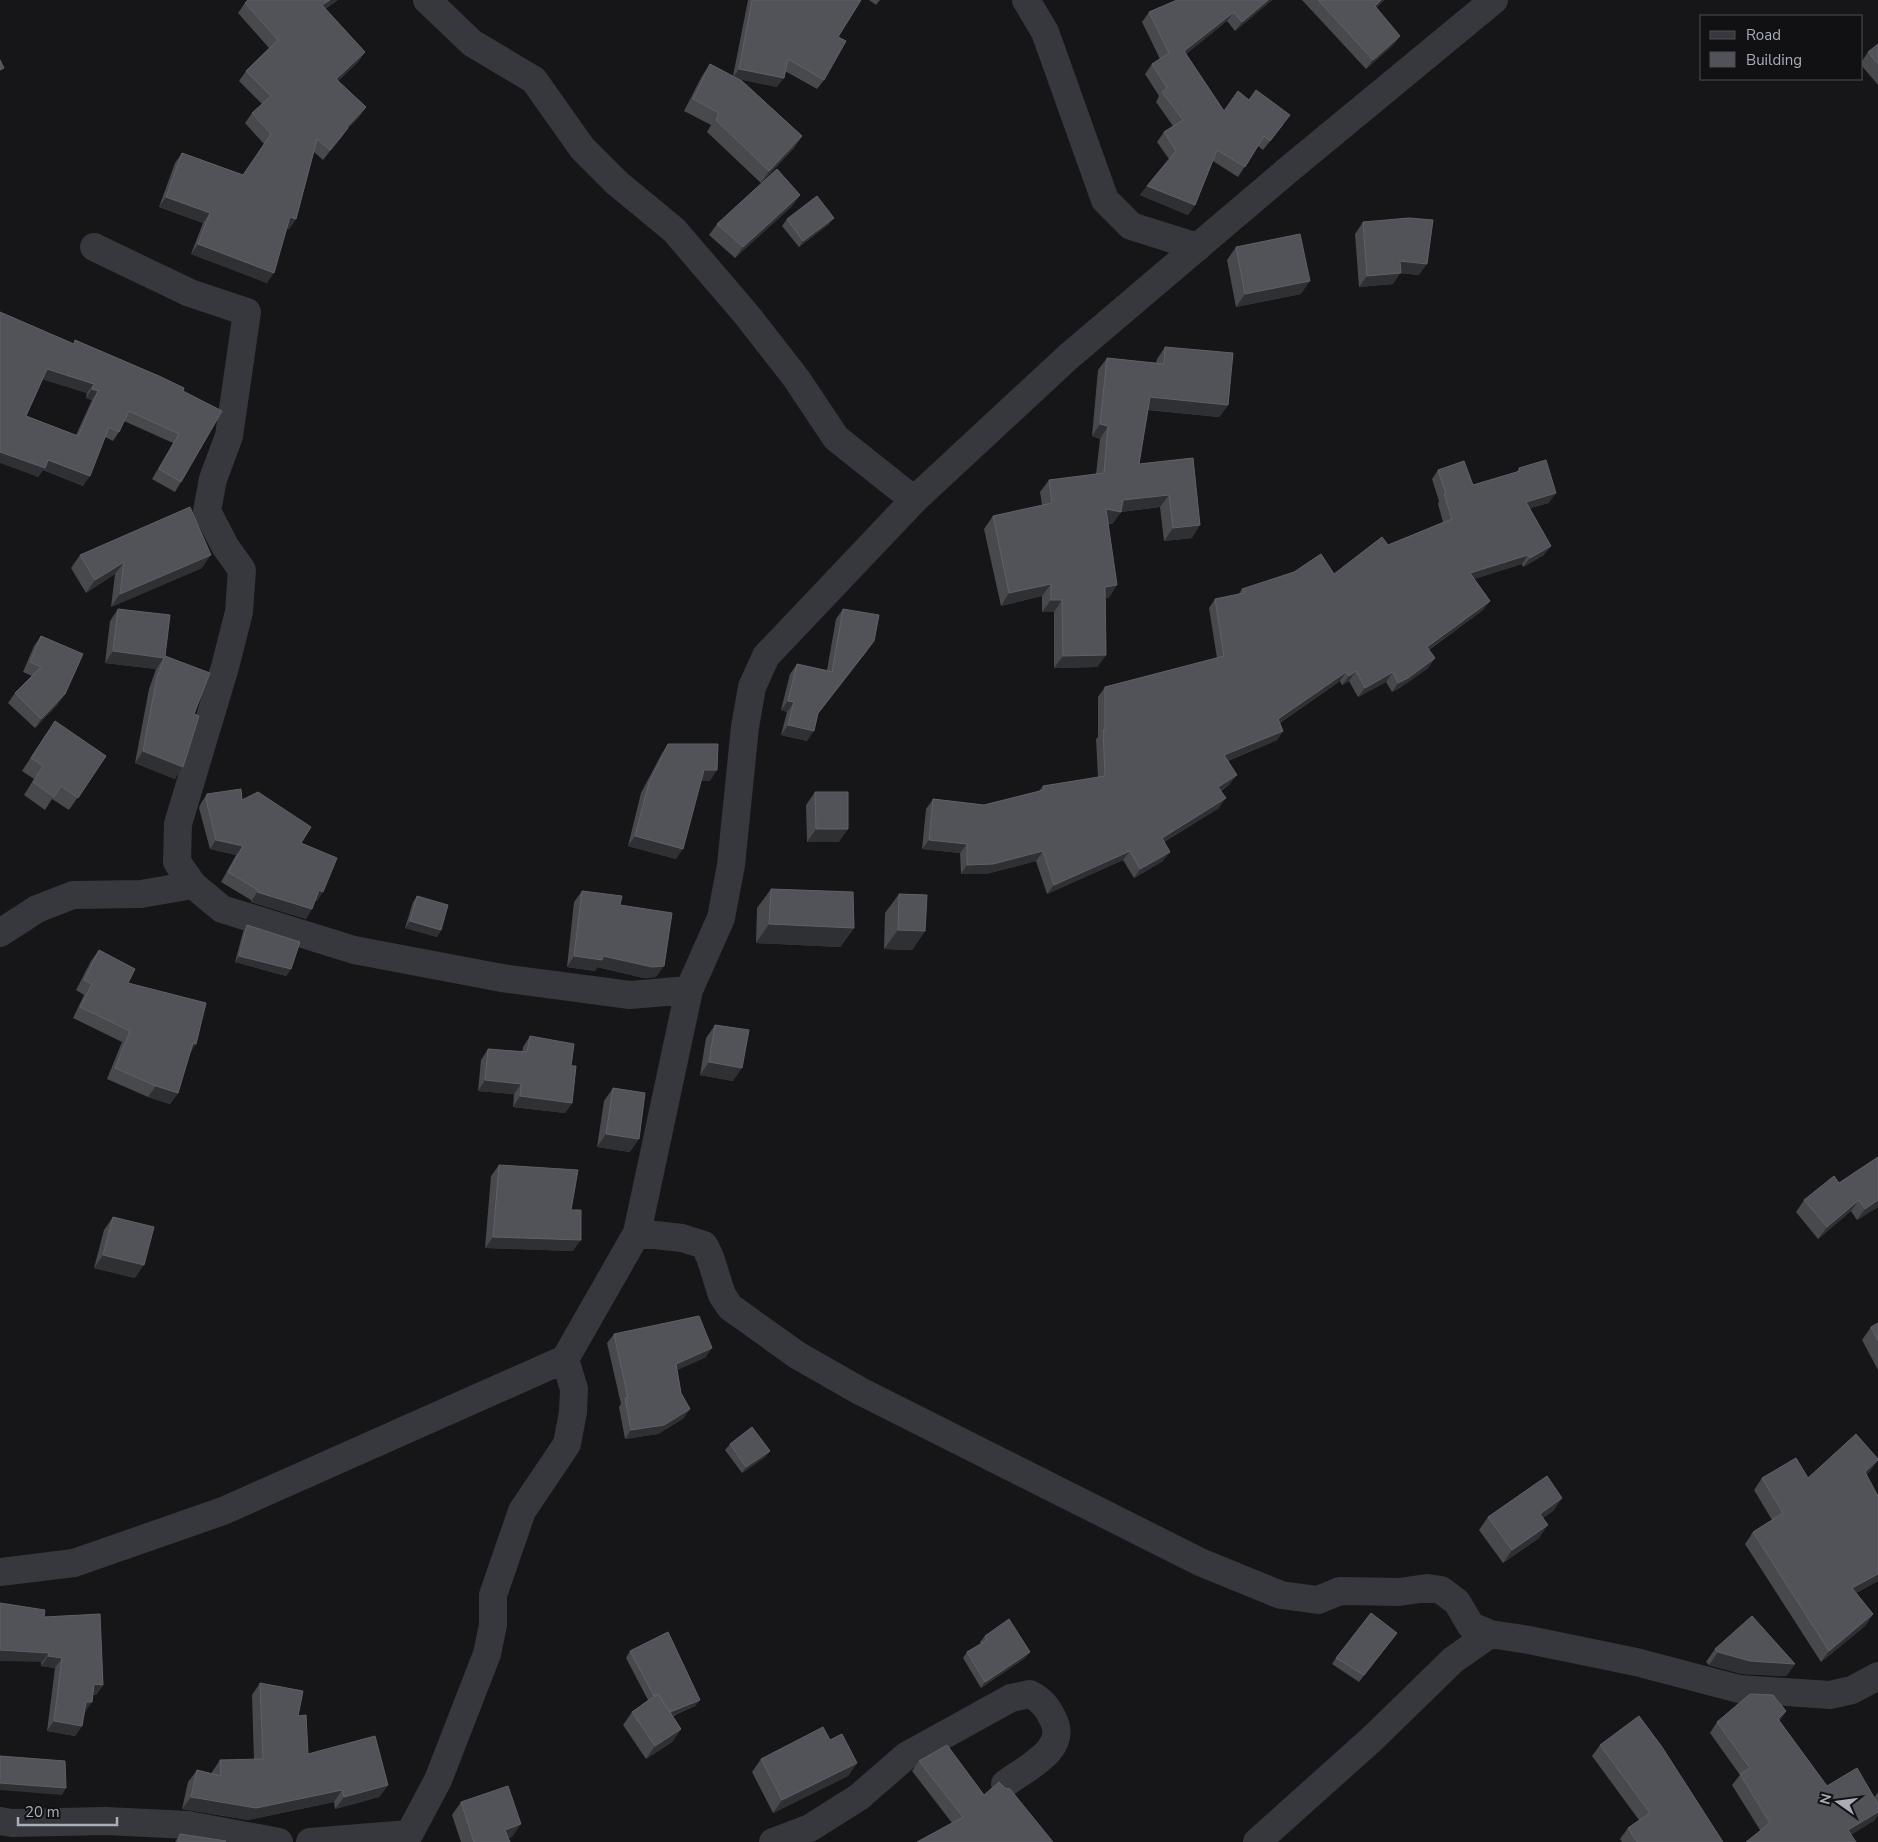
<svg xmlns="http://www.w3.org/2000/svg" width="1878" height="1842" viewBox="0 0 1878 1842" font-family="'Nunito Sans',sans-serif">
  <rect width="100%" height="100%" fill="#161618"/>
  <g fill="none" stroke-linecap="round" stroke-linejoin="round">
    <path stroke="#37383d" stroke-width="28" d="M427,0L472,43L534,80L582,148L617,183L674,230L746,314L796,378L836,438L914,500
      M1026,0L1045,32L1105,200L1131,226L1198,247
      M94,247L190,293L247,312L229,436L213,479L207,511L225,546L242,570L239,612L225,667L178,824L177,862L193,885L222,909L354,950L502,978L630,995L689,990
      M0,933L37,909L73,895L141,894L193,885
      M637,1233L682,1238L704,1245L710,1257L722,1295L730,1307L797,1355L860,1391L1200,1562L1281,1595L1318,1600L1340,1591L1399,1592L1427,1588L1441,1590L1457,1602L1471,1626L1490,1634L1529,1640L1636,1662L1739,1689L1830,1695L1852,1690L1878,1676
      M0,1572L74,1563L223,1511L565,1359
      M0,1821L12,1823L106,1821L188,1825L279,1842
      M310,1842L409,1834
      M405,1842L438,1780L487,1654L493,1625V1595L522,1511L567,1444L573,1412L574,1389L565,1359L637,1233L689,990L721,918L731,865L745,727L752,687L766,656L914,500L1068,357L1288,170L1494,0
      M773,1842L810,1828L859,1797L906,1756L1011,1698L1030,1694C1041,1700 1047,1706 1053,1719C1069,1750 1025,1768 1005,1784
      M1257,1842L1373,1738L1453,1660L1490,1634"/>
  </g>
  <path fill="#47494d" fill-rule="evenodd" d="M248,0H338L325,9L365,52L358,62L338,81L366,107L359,117L347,129L341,138L323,160L314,152L296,219L289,229L287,228L267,283L191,254L203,223L159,207L175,163L182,153L243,175L264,144L245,123L252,113L262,104L239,81L246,71L269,48L238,13L245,3Z
    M748,0H861L838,37L824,80L817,89L785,71L777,87L739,79L802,136L794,148L761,183L707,132L711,125L684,111L702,76L710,64L733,76Z
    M869,0H880L876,5Z
    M1272,0L1235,31L1227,21L1186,54L1224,111L1283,125L1263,150L1258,146L1238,177L1213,161L1195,205L1188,215L1140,195L1147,186L1169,159L1157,142L1164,132L1173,126L1156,102L1159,96L1145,74L1152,64L1160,59L1142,22L1149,12Z
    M1302,0H1384L1376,8L1400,36L1393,45L1366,69Z
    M1878,44V85L1862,66V61L1868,52Z
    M800,195L791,207L735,258L709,235L717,224Z
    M787,219L829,224L799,247L782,226Z
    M1363,222L1419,275L1400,273L1393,284L1359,287L1355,234Z
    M1236,247L1301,294L1236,307L1227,260Z
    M0,312L73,344L75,340L183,391L181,482L175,492L152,479L173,443L124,421L119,432L113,441L105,437L83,486L43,470L38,477ZM43,379L87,393L86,398L92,400L76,435L26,416Z
    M1165,347L1228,405L1219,417L1148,410L1139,464L1193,458L1192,538L1164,541L1160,507L1121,512L1112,524H1108L1109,598H1105L1106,655L1097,667L1054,668V612H1042V596L1001,606L984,529L993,516L1042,505L1040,492L1049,480L1096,474L1100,439L1092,436L1098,370L1107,358L1156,363L1157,359Z
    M1519,468L1549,503L1530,508L1544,555L1523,567L1522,564L1474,579L1490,601L1483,610L1429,650L1435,658L1428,668L1401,687L1392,692L1386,682L1358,697L1349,681L1342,685L1340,681L1280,723L1283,731L1277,740L1228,761L1230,784L1221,791L1219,808L1164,842L1163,861L1134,878L1123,860L1047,894L1036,861L986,874H961L960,853L922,849L926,809L933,799L984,805L1039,791L1043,786L1098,777L1096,739L1098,737V697L1105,687L1217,658L1209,608L1215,599L1238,595L1242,589L1334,574L1388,545L1443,522L1438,504L1439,501L1432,479L1438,470L1473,485L1517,472Z
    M80,555L202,568L111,607L115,574L86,593L71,568Z
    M118,609L165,656L194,714L175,779L135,763L149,689L156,669L105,663L110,621Z
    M843,609L867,651L818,714L807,741L781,735L787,712L781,710L790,674L797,664L827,670L836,619Z
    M41,636L58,704L35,728L8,703L15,693L32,676L23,672L34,646Z
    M46,734L106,756L69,810L52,799L45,810L24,795L34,779L22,771Z
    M668,744L710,781H701L676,859L628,846L641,793L661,755Z
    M815,792L839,842H807L806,805Z
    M207,794L242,800L301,843L317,901H315L306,919L251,902V900L221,882L236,855L210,849L199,808L201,803Z
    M771,889L854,928L840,947L756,943L757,908Z
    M582,891L620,905L656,977L644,978L597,967L595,971L567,967L574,902Z
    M899,894L925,931L912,950L884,949L885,913Z
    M417,896L441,930L437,937L405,928L413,902Z
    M247,925L291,969L286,976L235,962L243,932Z
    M99,950L128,983L196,1044L190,1052L178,1093L170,1104L148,1097L107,1079L122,1042L73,1018L84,995L76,990L91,961Z
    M715,1025L733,1081L700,1075L706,1038Z
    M530,1036L571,1066L572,1103L565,1113L513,1107L514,1094L478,1091L481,1060L488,1049L522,1052L523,1047Z
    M613,1088L630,1152L597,1147L604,1101Z
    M1878,1157V1207L1857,1220L1851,1211L1818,1239L1796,1212L1804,1200L1839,1183Z
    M499,1165L571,1210L573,1251L485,1248L491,1176Z
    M113,1217L135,1278L94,1268L104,1230Z
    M1878,1323V1370L1862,1340L1871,1327Z
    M614,1334L706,1357L677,1370L684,1418L658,1434L625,1439L619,1407L621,1404L607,1343Z
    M730,1444L770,1451L765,1457L742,1473L725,1450Z
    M1870,1471L1866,1475L1878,1496V1581L1856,1593L1873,1614L1865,1626L1821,1662L1745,1544L1753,1532L1772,1520L1754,1490L1762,1478H1808Z
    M1562,1498L1553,1511L1543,1518L1539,1538L1503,1563L1479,1530L1488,1517Z
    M44,1617L103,1685L96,1695H93L85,1712L82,1726L75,1736L47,1731L55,1668L41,1666Z
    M1397,1633L1359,1682L1332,1664L1336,1658Z
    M985,1636L1025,1658L981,1688L963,1658L967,1652L981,1644L980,1642Z
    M1715,1649L1795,1664L1786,1676L1742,1674L1709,1665L1706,1662Z
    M630,1651L700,1700L695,1706L673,1716L681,1729L672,1742L646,1759L623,1725L632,1712L648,1700L626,1658Z
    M260,1683L298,1716L308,1754L388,1785L379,1797L335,1809L334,1802L248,1820L182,1809L188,1782L197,1770L212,1774V1772L220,1760H254L252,1695Z
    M1786,1711L1779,1722L1827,1786L1874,1798L1878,1792V1815L1874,1821L1760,1830L1732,1785L1740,1775L1710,1733L1717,1722Z
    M830,1740L857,1763L848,1776L773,1813L752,1772L761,1759Z
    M1600,1745L1723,1842H1622L1620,1839L1628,1828L1639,1820L1592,1756Z
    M919,1761L984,1795L1053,1842L952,1823L912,1771Z
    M461,1802L512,1837L508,1838L510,1842H461L452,1815Z
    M180,1834L225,1842H175Z"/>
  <path fill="#2f3033" d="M330,0H338L315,15L322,5Z
    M1268,0H1272L1235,31L1242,22Z
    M1381,0H1384L1368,16L1375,6Z
    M1234,12L1227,21L1177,61L1184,51Z
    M1400,36L1393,45L1366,69L1373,60Z
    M365,52L358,62L329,89L336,79Z
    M739,69L784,78L777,87L732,78Z
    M366,107L359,117L347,129L341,138L323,160L347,127Z
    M802,136L794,148L761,183L769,171Z
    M1147,186L1195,205L1188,215L1140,195Z
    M800,195L791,207L735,258L743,247Z
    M166,197L210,213L203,223L159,207Z
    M290,217L296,219L289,229L283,227Z
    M834,218L829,224L799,247L803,241Z
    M198,244L274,273L267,283L191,254Z
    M1400,261L1427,264L1419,275L1400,273L1393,284L1359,287L1367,276Z
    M1310,281L1301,294L1236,307L1245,294Z
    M47,369L94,384L87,393L41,379Z
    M92,389L98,391L92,400L86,398Z
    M1150,397L1228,405L1219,417L1142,409Z
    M1100,424L1108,426L1100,439L1092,436Z
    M0,452L48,460L90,476L83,486L43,470L38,477L0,463Z
    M1556,493L1549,503L1520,511L1526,502Z
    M1169,495L1160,507L1119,512H1121L1112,524L1097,521L1106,509L1123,500Z
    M1200,525L1192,538L1164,541L1173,528Z
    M1551,546L1544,555L1523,567L1530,558Z
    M211,555L202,568L111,607L120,594Z
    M1528,555L1522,564L1464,582L1470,573Z
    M124,562L115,574L86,593L95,580Z
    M1051,584L1042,596L1001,606L1009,593Z
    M1117,585L1109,598L1096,600L1105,587Z
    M1051,600H1062L1054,612H1042Z
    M1490,601L1483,610L1420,656L1427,647Z
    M874,641L867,651L811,723L818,713Z
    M113,651L164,658L156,669L105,663Z
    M1106,655L1097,667L1054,668L1063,656Z
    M1435,658L1428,668L1401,687L1392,692L1398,683Z
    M1356,671L1349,681L1342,685L1349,676Z
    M1346,672L1340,681L1272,728L1278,719Z
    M1393,672L1386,682L1358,697L1365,688Z
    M65,694L58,704L35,728L41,719Z
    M788,701L794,702L787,712L781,710Z
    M788,725L814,731L807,741L781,735Z
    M1283,731L1277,740L1218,765L1224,755Z
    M143,751L183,767L175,779L135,763Z
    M704,770H717L710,781H697Z
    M1237,775L1230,784L1212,796L1218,787Z
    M1226,798L1219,808L1155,847L1162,838Z
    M816,829H848L839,842H807Z
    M635,836L683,849L676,859L628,846Z
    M216,840L243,846L236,855L210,849Z
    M929,840L967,844L960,853L922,849Z
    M1043,851L1036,861L986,874H961L967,865Z
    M1130,851L1123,860L1047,894L1054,885Z
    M1170,852L1163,861L1134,878L1140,869Z
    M319,890L323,892L317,901L313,900Z
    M257,892L312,909L306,919L251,902Z
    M410,921L441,930L437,937L405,928Z
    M769,924L854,928L840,947L756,943Z
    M898,930L925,931L912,950L884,949Z
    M239,956L291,969L286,976L235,962Z
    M574,956H603L664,966L656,977L644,978L597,967L595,971L567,967Z
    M193,1043L196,1044L189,1055Z
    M709,1062L742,1068L733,1081L700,1075Z
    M485,1080L521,1084L514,1094L478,1091Z
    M156,1086L178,1093L170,1104L148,1097Z
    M520,1096L572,1103L565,1113L513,1107Z
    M606,1134L639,1139L630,1152L597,1147Z
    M1859,1200L1851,1211L1818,1239L1827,1227Z
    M1878,1200V1207L1857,1220L1865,1209Z
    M493,1237L581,1240L573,1251L485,1248Z
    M103,1255L144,1265L135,1278L94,1268Z
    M712,1348L706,1357L670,1373L676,1364Z
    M690,1409L684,1418L658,1434L625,1439L631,1430Z
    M770,1451L765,1457L742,1473L746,1467Z
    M1878,1460L1870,1471L1856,1484L1865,1472Z
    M1562,1498L1553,1511L1531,1526L1540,1514Z
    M1548,1525L1539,1538L1503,1563L1512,1550Z
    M1878,1574V1581L1843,1600L1852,1588Z
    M1873,1614L1865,1626L1821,1662L1829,1651Z
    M0,1650L49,1653L42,1662L0,1661Z
    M1030,1652L1025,1658L981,1688L985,1682Z
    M1718,1652L1795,1664L1786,1676L1742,1674L1709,1665Z
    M48,1656L62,1658L55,1668L41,1666Z
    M94,1684L103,1685L96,1695L87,1694Z
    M700,1700L695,1706L659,1721L664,1715Z
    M86,1702H92L85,1712L80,1711Z
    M1786,1711L1779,1722L1778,1719Z
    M54,1721L82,1726L75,1736L47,1731Z
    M681,1729L672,1742L646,1759L655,1746Z
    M857,1763L848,1776L773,1813L782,1800Z
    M0,1783L66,1788L62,1795L0,1790Z
    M388,1785L379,1797L335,1809L344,1797Z
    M342,1790L334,1802L248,1820L182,1809L191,1797Z
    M1878,1812V1815L1874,1821L1841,1841L1848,1830Z
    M521,1824L512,1837L497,1842L505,1830Z"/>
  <path fill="#525359" stroke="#5f6168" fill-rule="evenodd" d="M248,0H330L322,5L365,52L336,79L366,107L347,127L348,128L330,150L317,139L296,219L290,217L274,273L198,244L210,213L166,197L182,153L243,175L271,134L252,113L271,96L246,71L278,40L245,3Z
    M752,0H861L838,37L846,41L824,80L788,59L784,78L739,69Z
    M1177,0H1268L1242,22L1234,12L1184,51L1224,111L1238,91L1249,100L1256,90L1290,115L1270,141L1264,136L1245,167L1217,150L1195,205L1147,186L1176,151L1164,132L1183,120L1162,92L1167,88L1152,64L1169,53L1149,12Z
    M1318,0H1381L1375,6L1400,36L1373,60Z
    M1878,44V64L1868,52Z
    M0,60L4,68L0,70Z
    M710,64L742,81L802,136L769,171L716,120L719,113L693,99Z
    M777,169L800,195L743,247L717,224Z
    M817,196L834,218L803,241L787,219Z
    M1409,218L1433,220L1427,264L1400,261L1401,273L1367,276L1363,222Z
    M1300,234L1310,281L1245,294L1236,247Z
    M0,312L74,344L75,340L159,376L184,388L183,391L222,411L181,482L159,469L179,434L129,411L119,432L109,427L90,476L48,460L45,468L0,452ZM47,369L94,384L92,389L98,391L78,436L26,416Z
    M1165,347L1233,353L1228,405L1150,397L1139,464L1193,458L1200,525L1173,528L1169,495L1123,500L1121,512L1106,509L1117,585L1105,587L1106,655L1063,656L1062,600H1051V584L1009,593L993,516L1052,503L1049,480L1104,473L1108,426L1100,424L1107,358L1164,364Z
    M1546,460L1556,493L1526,502L1551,546L1530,558L1528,555L1470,573L1490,601L1427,647L1435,658L1408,678L1398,683L1393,672L1365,688L1356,671L1349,676L1346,672L1278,719L1283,731L1224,755L1237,775L1218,787L1226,798L1162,838L1170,852L1140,869L1130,851L1054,885L1043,851L993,864L967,865V844L929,840L933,799L984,805L1044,790L1043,786L1105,776L1103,730H1105V687L1224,656L1215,599L1244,593L1242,589L1294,572L1321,554L1334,574L1382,537L1388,545L1452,519L1444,494H1446L1438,470L1464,461L1473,485L1520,471L1519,468Z
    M190,507L211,555L120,594L124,562L95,580L80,555Z
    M118,609L170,615L165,656L210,673L194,714L199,716L183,767L143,751L157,677L164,658L113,651Z
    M843,609L879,615L874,641L818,713L814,731L788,725L794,702L788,701L797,664L832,672Z
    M41,636L83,654L65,694L41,719L15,693L41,667L30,662Z
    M55,721L106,756L78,798L61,786L54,797L33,782L43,766L31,758Z
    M668,744H718L717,770H704L683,849L635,836L649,783Z
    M241,789L242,800L258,792L311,827L301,843L337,858L323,892L319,890L312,909L257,892L258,890L228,872L243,846L216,840L206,799L207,794Z
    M815,792H848V829H816Z
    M771,889L853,892L854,928L769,924Z
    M582,891L622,896L620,905L672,913L664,966L652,967L603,956L602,960L574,956Z
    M899,894L927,895L925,931L898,930Z
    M417,896L448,905L441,930L410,921Z
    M247,925L300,942L291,969L239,956Z
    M99,950L135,969L128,983L206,1003L196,1044L193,1043L178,1093L156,1086L115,1068L130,1031L80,1007L92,984L84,980Z
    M715,1025L749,1030L742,1068L709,1062Z
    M530,1036L574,1044L571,1066H576L572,1103L520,1096L521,1084L485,1080L488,1049L527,1052Z
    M613,1088L645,1093L639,1139L606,1134Z
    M1878,1157V1200L1865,1209L1859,1200L1827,1227L1804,1200L1834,1176L1839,1183Z
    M499,1165L578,1170L571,1210H581V1240L493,1237Z
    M113,1217L154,1227L144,1265L103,1255Z
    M699,1316L712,1348L676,1364L681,1393L690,1409L664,1425L631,1430L625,1398H628L614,1334Z
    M1878,1323V1341L1871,1327Z
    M752,1427L770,1451L746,1467L730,1444Z
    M1856,1434L1878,1459V1460L1865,1472L1878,1496V1574L1852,1588L1873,1614L1829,1651L1753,1532L1783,1513L1762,1478L1796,1458L1808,1478Z
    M1547,1476L1562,1498L1540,1514L1548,1525L1512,1550L1488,1517Z
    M0,1603L45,1610L44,1617L100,1614L103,1685L94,1684L92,1702H86L82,1726L54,1721L62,1658L48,1656L49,1653L0,1650Z
    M1371,1613L1397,1633L1364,1675L1336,1658Z
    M1752,1616L1795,1664L1750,1661L1718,1652L1715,1649Z
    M1009,1619L1030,1652L985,1682L967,1652L987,1640L985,1636Z
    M668,1632L700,1700L670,1712L658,1694L654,1696L630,1651Z
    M260,1683L303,1691L298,1716L306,1715L308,1754L375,1736L388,1785L344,1797L342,1790L256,1808L191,1797L197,1770L221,1776L220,1760L263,1759Z
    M658,1694L681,1729L655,1746L632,1712Z
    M1750,1694L1773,1695L1786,1711L1778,1719L1827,1786L1857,1768L1878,1804V1812L1848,1830L1856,1842H1746L1770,1823L1740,1774L1750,1768L1717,1722Z
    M1639,1716L1662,1747L1723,1842H1637L1628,1828L1650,1813L1600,1745Z
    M823,1727L830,1740L842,1734L857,1763L782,1800L761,1759Z
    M947,1745L984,1795L999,1782L1005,1788L1010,1789L1053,1842H917L963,1817L919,1761Z
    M0,1756L65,1761L66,1788L0,1783Z
    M508,1786L521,1824L505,1830L510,1842H474L461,1802Z
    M180,1834L226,1841L225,1842H178Z"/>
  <rect x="1700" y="15" width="162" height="65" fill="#111113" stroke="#4d4f55"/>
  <rect x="1710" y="31" width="25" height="8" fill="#37383d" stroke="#4d4f55"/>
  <text x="1746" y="40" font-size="15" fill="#a8adb8">Road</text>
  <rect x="1710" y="52" width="25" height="15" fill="#525359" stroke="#4d4f55"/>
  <text x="1746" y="65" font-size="15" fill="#a8adb8">Building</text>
  <g transform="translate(1838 1802) rotate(284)" stroke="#111113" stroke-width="4" paint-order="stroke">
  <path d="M0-4L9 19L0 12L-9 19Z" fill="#a8adb8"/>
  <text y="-8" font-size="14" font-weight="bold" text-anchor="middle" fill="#a8adb8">N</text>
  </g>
  <path d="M18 1817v8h99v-8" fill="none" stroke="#a8adb8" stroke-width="2.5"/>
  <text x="25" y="1817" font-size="15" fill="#a8adb8" stroke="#111113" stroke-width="4" paint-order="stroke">20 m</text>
</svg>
